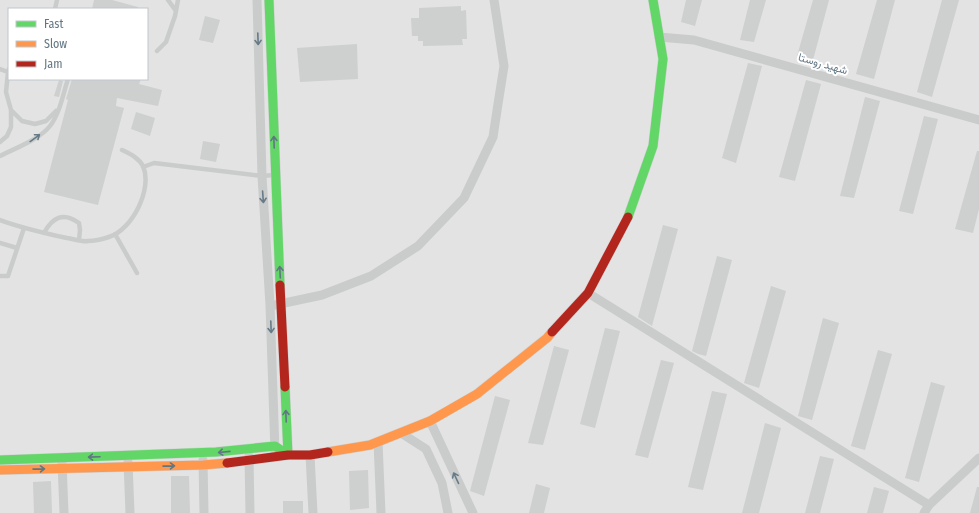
<svg xmlns="http://www.w3.org/2000/svg" width="979" height="513" viewBox="0 0 979 513" font-family="'Fira Sans Condensed',Vazirmatn,sans-serif">
  <rect width="100%" height="100%" fill="#f3f3f1"/>
  <path fill="#e2e3e2" fill-rule="evenodd" d="M0,0H979V513H0ZM9,9H147V79H9Z"/>
  <path fill="#cecfcf" d="M94,0H112L138,7V9H92Z
    M686,0H702L695,26L681,22Z
    M750,0H766L754,42L740,40Z
    M813,0H829L813,60L797,56Z
    M877,0H895L874,79L856,74Z
    M942,0H959L932,97L917,92Z
    M461,6V11L466,10L467,39H462L463,45L423,46V41H418V36H412L411,18H419V8Z
    M205,16L220,20L213,43L199,40Z
    M357,44L358,79L300,82L297,48Z
    M748,63L762,66L736,163L722,158Z
    M72,79H141L139,84L162,90L158,106L117,98L116,106L124,108L98,205L44,192L68,100L66,99Z
    M59,80L63,81L59,97L54,96Z
    M806,80L821,84L795,181L779,177Z
    M865,97L880,101L854,198L840,196Z
    M136,112L155,118L150,136L131,129Z
    M924,116L938,119L913,214L899,211Z
    M203,141L220,144L216,162L200,159Z
    M977,151H979V209L973,233L955,229Z
    M663,225L678,229L652,326L638,317Z
    M717,256L732,260L706,356L698,354L692,351Z
    M771,286L786,291L759,388L744,383Z
    M823,318L839,323L812,420L798,416Z
    M605,328L620,331L595,428L580,424Z
    M554,346L569,350L543,445L528,443Z
    M878,350L892,354L865,450L851,446Z
    M661,360L674,363L648,458L635,455Z
    M931,382L945,386L919,482L905,478Z
    M712,391L727,394L703,490L688,487Z
    M495,396L510,400L484,496L470,491Z
    M765,423L781,428L759,513H742Z
    M820,456L834,459L820,513H805Z
    M368,470L369,508L350,510L349,471Z
    M171,476H189L190,513H171Z
    M51,481L52,513H34L33,482Z
    M536,484L550,488L544,513H529Z
    M874,487L889,491L883,513H867Z
    M977,487H979V513H970Z
    M283,501H303V513H283Z"/>
  <g fill="none" stroke-linecap="round" stroke-linejoin="round">
    <defs>
      <path id="fast" d="M269,0L280,285
        M628,217L653,146L663,59L653,0
        M285,387L288,455
        M0,460L216,452L275,446L288,455"/>
      <path id="slow" d="M328,452L370,445L430,421L477,394L547,338L552,332
        M0,470L203,465L227,463"/>
      <path id="jam" d="M280,285L285,387
        M552,332L588,293L628,217
        M227,463L288,455H310L328,452"/>
    </defs>
    <use href="#fast" stroke="#cfd1d1" stroke-width="10"/>
    <use href="#slow" stroke="#cfd1d1" stroke-width="10"/>
    <use href="#jam" stroke="#cfd1d1" stroke-width="10"/>
    <path stroke="#cacccc" stroke-width="4.5" d="M168,0L176,11
      M55,9L57,0
      M157,51L166,42L175,16L178,0
      M0,69L8,72
      M11,110L22,121L35,124L46,121L56,111
      M0,142L7,136L11,127V110L6,92L8,72L9,69
      M0,156C16,148 40,139 50,126C60,113 63,94 68,79
      M143,167L154,163L262,176L274,175
      M0,220C22,228 44,233 67,238C74,239 82,242 88,241C95,241 103,239 109,237C132,230 153,189 143,166C139,158 130,154 122,150
      M44,233C52,218 63,211 79,223L80,230L79,240
      M115,234L137,273
      M0,243L17,248
      M0,276H8L24,228"/>
    <path stroke="#cacccc" stroke-width="9" d="M257,0L262,176L270,305L275,452
      M659,37L694,40L979,120
      M588,293L929,505
      M275,305L322,295L371,276L418,246L464,198L493,137L498,104L504,66L494,0
      M430,421L473,513
      M401,433L426,449L442,483L448,513
      M378,442L381,513
      M310,455L313,513
      M249,456L250,513
      M203,460L204,513
      M62,462L64,513
      M128,462L130,513
      M924,513L929,505L979,458"/>
    <use href="#fast" stroke="#63d668" stroke-width="9"/>
    <use href="#slow" stroke="#ff974d" stroke-width="9"/>
    <use href="#jam" stroke="#b3261e" stroke-width="9"/>
  </g>
  <defs><path id="oneway-shaft" d="M-6 0H5M1.5-3L5.5 0L1.5 3" fill="none" stroke-width="1.6" stroke-linecap="round" stroke-linejoin="round"/></defs>
  <g stroke="#667a87">
    <use href="#oneway-shaft" transform="translate(258 39) rotate(88)"/>
    <use href="#oneway-shaft" transform="translate(35 138) rotate(-36)"/>
    <use href="#oneway-shaft" transform="translate(263 197) rotate(86)"/>
    <use href="#oneway-shaft" transform="translate(271 327) rotate(88)"/>
    <use href="#oneway-shaft" transform="translate(456 478) rotate(-115)"/>
  </g>
  <g stroke="#617683">
    <use href="#oneway-shaft" transform="translate(274 142) rotate(-92)"/>
    <use href="#oneway-shaft" transform="translate(280 272) rotate(-93)"/>
    <use href="#oneway-shaft" transform="translate(286 416) rotate(-92)"/>
    <use href="#oneway-shaft" transform="translate(224 452) rotate(174)"/>
    <use href="#oneway-shaft" transform="translate(94 457) rotate(178)"/>
    <use href="#oneway-shaft" transform="translate(169 466) rotate(-1)"/>
    <use href="#oneway-shaft" transform="translate(39 469) rotate(-1)"/>
  </g>
  <g text-anchor="middle" dominant-baseline="central" stroke-width="4" stroke-linejoin="round" paint-order="stroke">
    <g font-size="11" fill="#617683" stroke="#fff">
      <text transform="translate(823 64) rotate(16)">شهید روستا</text>
    </g>
  </g>
  <rect x="8" y="8" width="140" height="72" fill="#ffffff" stroke="#c0c8cd"/>
  <rect x="16" y="21" width="20" height="6" fill="#63d668" stroke="#c0c8cd"/>
  <text x="44" y="28" font-size="12" fill="#617683">Fast</text>
  <rect x="16" y="41" width="20" height="6" fill="#ff974d" stroke="#c0c8cd"/>
  <text x="44" y="48" font-size="12" fill="#617683">Slow</text>
  <rect x="16" y="61" width="20" height="6" fill="#b3261e" stroke="#c0c8cd"/>
  <text x="44" y="68" font-size="12" fill="#617683">Jam</text>
</svg>
